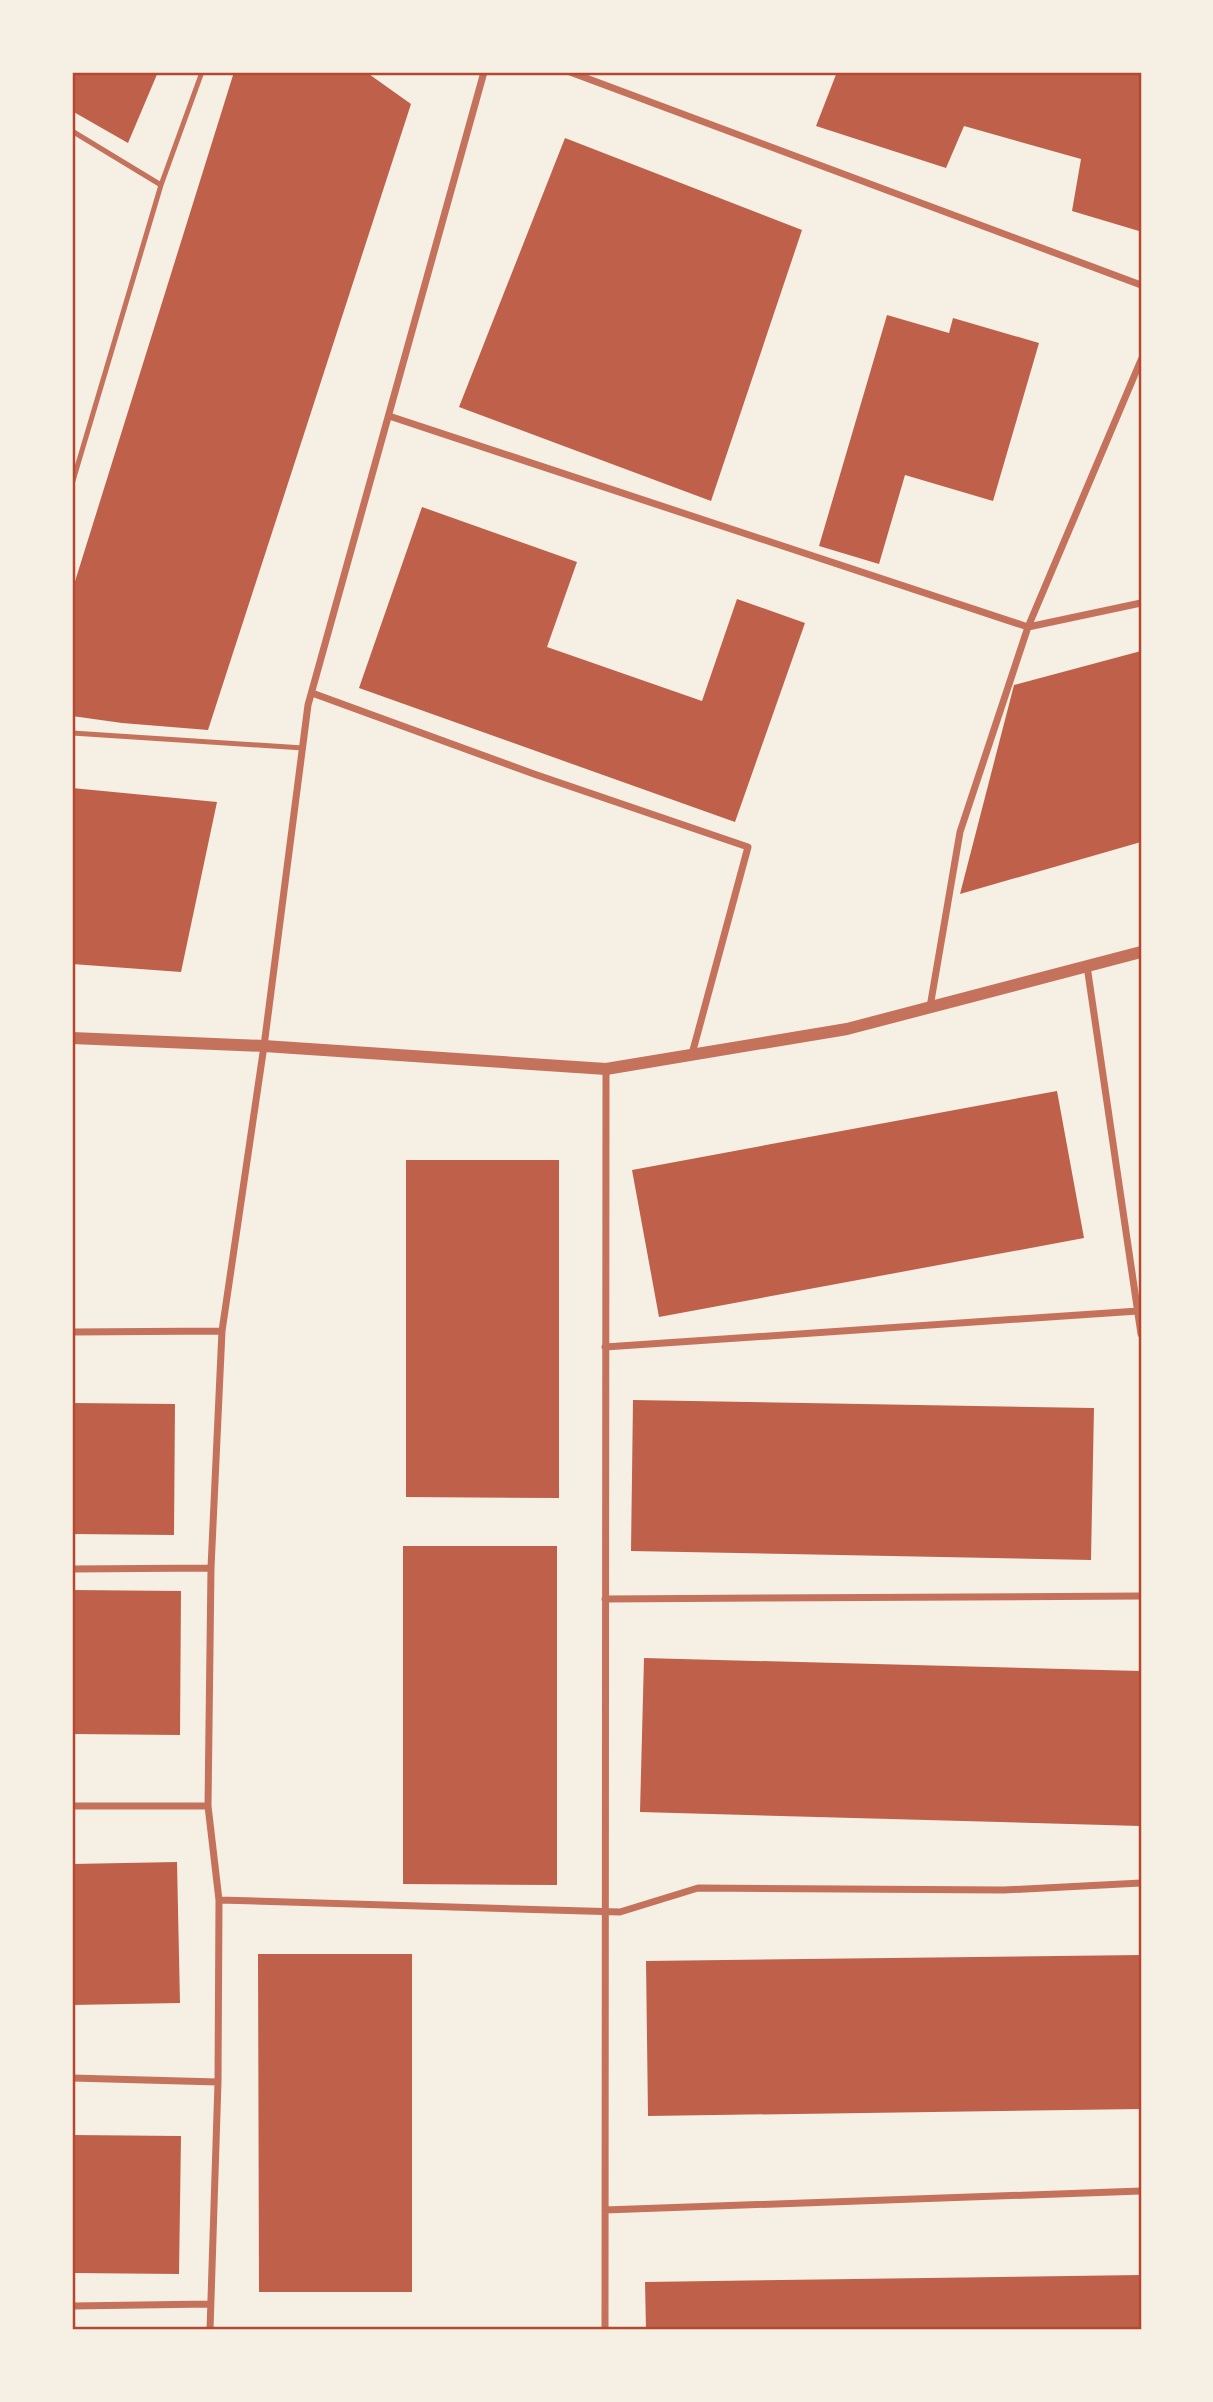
<svg xmlns="http://www.w3.org/2000/svg" width="1213" height="2402" viewBox="0 0 1213 2402" font-family="Overpass,sans-serif">
  <rect width="100%" height="100%" fill="#f6efe4"/>
  <path fill="#bf614a" d="M72,72H158L128,143L72,111Z
    M234,72H366L411,104L208,730L122,723L72,716V591Z
    M837,72H1141V226L1139,231L1072,211L1081,159L964,126L946,168L816,126Z
    M565,138L802,230L711,501L459,407Z
    M887,315L949,333L953,318L1039,343L993,501L905,475L879,564L819,546Z
    M422,507L577,562L547,647L702,701L737,599L805,623L735,822L359,688Z
    M1141,651V842L960,894L1014,685Z
    M72,788L217,802L181,972L72,964Z
    M1057,1091L1084,1238L659,1317L632,1170Z
    M406,1160H559V1498L406,1497Z
    M633,1400L1094,1408L1091,1560L631,1551Z
    M72,1403L175,1404L174,1535L72,1534Z
    M403,1546H557V1885L403,1884Z
    M72,1590L181,1591L180,1735L72,1734Z
    M644,1658L1141,1671L1140,1826L640,1812Z
    M177,1862L180,2003L72,2005V1864Z
    M258,1954H412V2292H259Z
    M1141,1955V2109L648,2116L646,1961Z
    M72,2135L181,2136L179,2274L72,2273Z
    M1141,2275V2330H646L645,2282Z"/>
  <g fill="none" stroke-linecap="round" stroke-linejoin="round">
    <path stroke="#c5725c" stroke-width="5" d="M72,131L161,185L202,72
      M72,484L161,185
      M72,733L303,748"/>
    <path stroke="#c5725c" stroke-width="7" d="M570,72L1141,285
      M389,416L1028,627L1141,360
      M312,693L534,774L748,847L692,1054
      M1087,966L1141,1334
      M930,1007L960,832L1028,627L1141,603
      M72,1332L222,1331
      M605,1347L1138,1311
      M72,1569L211,1568
      M605,1599L1141,1596
      M72,1806H208
      M219,1900L620,1912L698,1888L1004,1890L1141,1883
      M72,2078L218,2082
      M605,2210L1141,2191
      M72,2306L210,2304
      M210,2330L218,2082L219,1900L208,1806L211,1568L222,1331L264,1046L308,705L484,72
      M605,2330L606,1069"/>
    <path stroke="#c5725c" stroke-width="12" d="M72,1038L264,1046L606,1069L847,1029L1141,952"/>
  </g>
  <rect width="1213" height="2402" fill="none" stroke="#f6efe4" stroke-width="147"/>
  <rect x="74" y="74" width="1066" height="2254" fill="none" stroke="#b5482f" stroke-width="2.5"/>
</svg>
